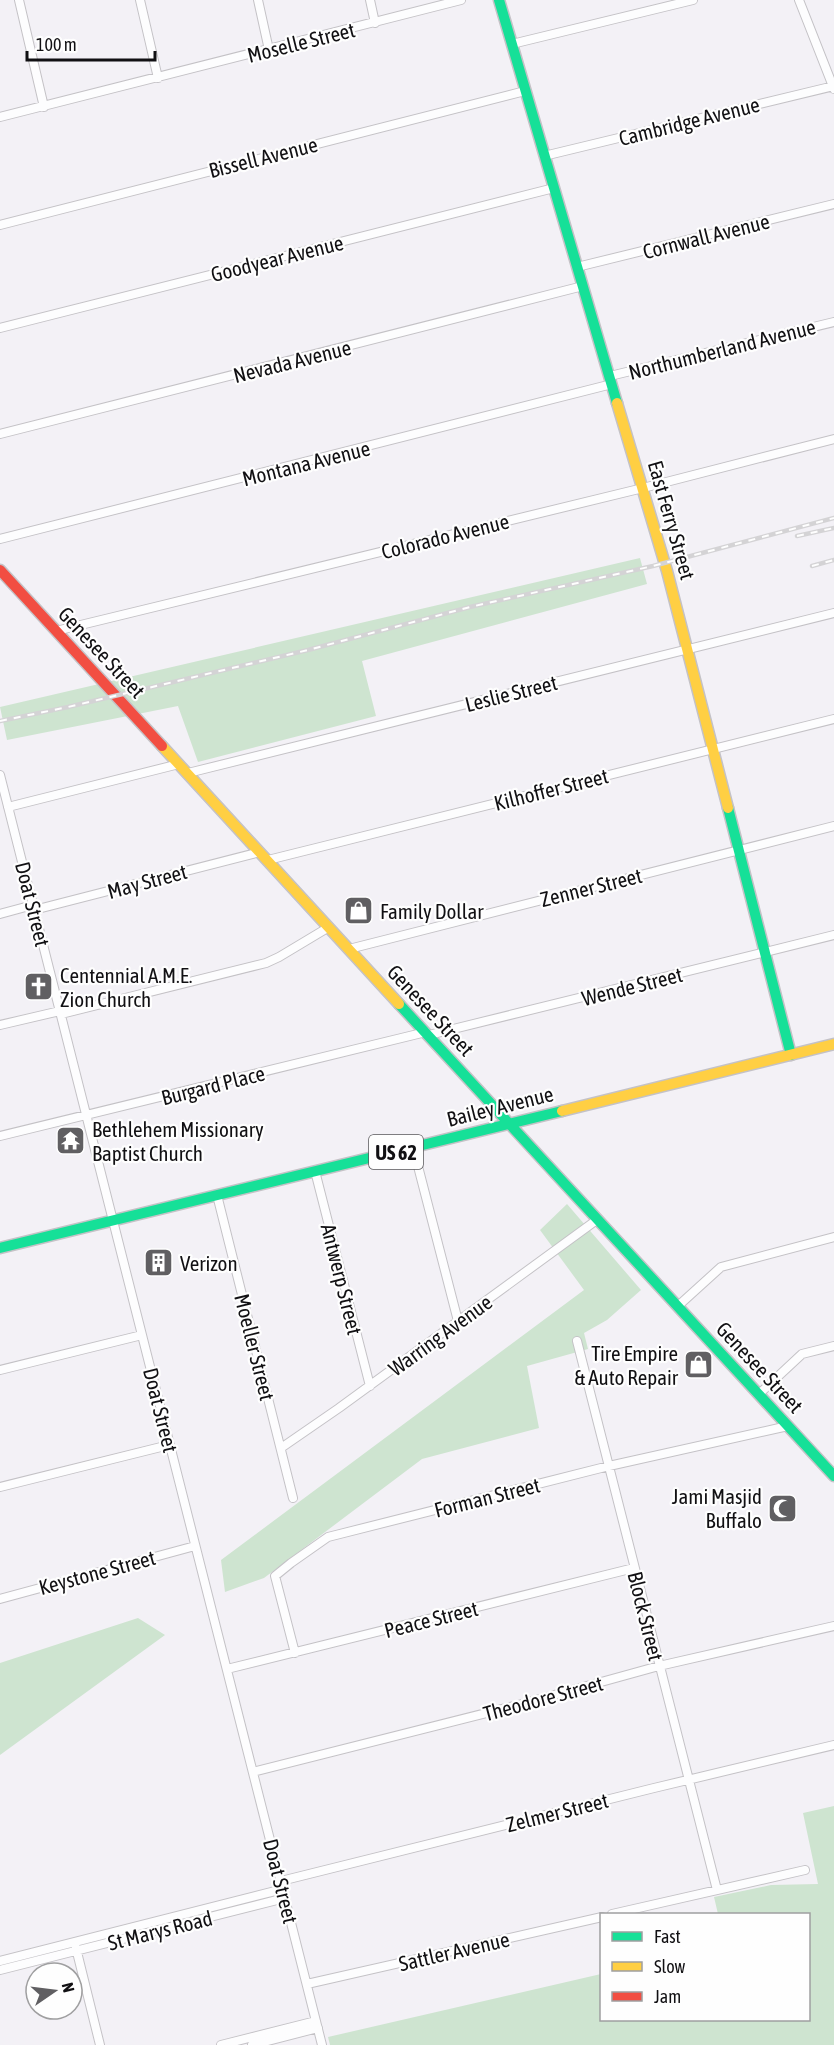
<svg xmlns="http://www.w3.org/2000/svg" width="834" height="2045" viewBox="0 0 834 2045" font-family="'Asap Condensed',sans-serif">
  <rect width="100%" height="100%" fill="#f3f1f6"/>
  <path fill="#cee4d0" d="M640,558L647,584L362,661L376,716L198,762L178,706L7,740L0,707Z
    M567,1204L641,1290L607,1320L584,1333L588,1349L527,1366L539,1428L422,1459L264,1578L225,1592L221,1560L584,1290L540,1230Z
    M138,1618L165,1635L0,1755V1663Z
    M834,1806V2045H330L328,2037L601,1974L602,2020H808V1914H718L714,1897L771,1885L818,1884L803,1813Z"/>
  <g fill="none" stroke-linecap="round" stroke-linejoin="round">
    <defs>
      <path id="street" d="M19,0L44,107
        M140,0L158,78
        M258,0L269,50
        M370,0L375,23
        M799,0L834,89
        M512,44L693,0
        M0,117L461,0
        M544,156L834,86
        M0,225L525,91
        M577,267L834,204
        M0,328L554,188
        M610,376L834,322
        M0,434L583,286
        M0,539L612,384
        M56,631L643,488L834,439
        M188,773L834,613
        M0,775L322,2045
        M8,807L179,764
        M268,860L834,719
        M34,910L260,852
        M0,914L33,905
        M349,949L834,826
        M61,1014L266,963L279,957L329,927
        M0,1025L60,1011
        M429,1035L834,935
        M0,1136L426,1032
        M413,1147L458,1321
        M315,1171L370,1386
        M217,1195L293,1498
        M678,1306L721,1267L834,1237
        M577,1341L717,1890
        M0,1370L142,1335
        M759,1394L802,1354L834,1346
        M281,1448L339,1408L598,1219
        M0,1487L169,1445
        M0,1599L195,1546
        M295,1653L275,1576L291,1563L328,1537L609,1466L788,1426
        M227,1669L634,1568
        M253,1772L518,1705L659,1666L834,1626
        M281,1881L654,1788L834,1745
        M612,1914L805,1870
        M76,1948L100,2045
        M0,1961L283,1889
        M0,1970L285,1898
        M307,1984L602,1917
        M221,2045L316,2021
        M252,2045L318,2028"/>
      <path id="fast" d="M499,0L617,403
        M728,808L791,1055
        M399,1004L834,1476
        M0,1248L562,1111"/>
      <path id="slow" d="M617,403L667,571L728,808
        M162,746L399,1004
        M562,1111L834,1044"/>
      <path id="jam" d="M0,570L162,746"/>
    </defs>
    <use href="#street" stroke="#c4c2c6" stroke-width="10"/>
    <use href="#fast" stroke="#c4c2c6" stroke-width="13"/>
    <use href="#slow" stroke="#c4c2c6" stroke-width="13"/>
    <use href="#jam" stroke="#c4c2c6" stroke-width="13"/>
    <use href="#street" stroke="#fdfdfe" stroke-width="8"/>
    <use href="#fast" stroke="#16e098" stroke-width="10"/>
    <use href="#slow" stroke="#ffcf43" stroke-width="10"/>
    <use href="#jam" stroke="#f24e42" stroke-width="10"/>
    <defs>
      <path id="rail" d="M797,536L834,528
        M812,566L834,560
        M0,721L68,707L308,650L470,607L653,566L834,518"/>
    </defs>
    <use href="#rail" stroke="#d4d3d5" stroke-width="4.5"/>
    <use href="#rail" stroke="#fefefe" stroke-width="2" stroke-dasharray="7" stroke-linecap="butt"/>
  </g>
  <defs>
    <symbol id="shop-square" viewBox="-11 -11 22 22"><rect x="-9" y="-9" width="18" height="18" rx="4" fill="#605f62" stroke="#fefefe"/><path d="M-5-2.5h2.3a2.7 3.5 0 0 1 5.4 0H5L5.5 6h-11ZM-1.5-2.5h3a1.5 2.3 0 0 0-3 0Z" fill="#fff"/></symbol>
    <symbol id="church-square" viewBox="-11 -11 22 22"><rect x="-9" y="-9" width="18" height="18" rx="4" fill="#605f62" stroke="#fefefe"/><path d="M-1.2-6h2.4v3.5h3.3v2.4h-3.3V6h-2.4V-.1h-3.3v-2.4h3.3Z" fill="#fff"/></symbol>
    <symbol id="temple-square" viewBox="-11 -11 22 22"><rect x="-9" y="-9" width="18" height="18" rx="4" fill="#605f62" stroke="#fefefe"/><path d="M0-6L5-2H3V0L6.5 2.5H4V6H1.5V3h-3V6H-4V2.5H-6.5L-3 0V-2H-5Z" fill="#fff"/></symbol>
    <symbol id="building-square" viewBox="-11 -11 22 22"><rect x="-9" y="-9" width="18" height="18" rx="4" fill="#605f62" stroke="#fefefe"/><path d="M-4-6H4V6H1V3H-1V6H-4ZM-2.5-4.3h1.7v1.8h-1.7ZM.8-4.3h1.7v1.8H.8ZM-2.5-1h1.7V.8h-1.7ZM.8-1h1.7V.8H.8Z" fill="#fff"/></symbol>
    <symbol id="mosque-square" viewBox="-11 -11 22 22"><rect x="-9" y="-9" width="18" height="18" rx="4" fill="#605f62" stroke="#fefefe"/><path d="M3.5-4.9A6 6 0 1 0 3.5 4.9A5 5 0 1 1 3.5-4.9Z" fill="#fff"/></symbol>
  </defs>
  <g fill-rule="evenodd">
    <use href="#shop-square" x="342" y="894" width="33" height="33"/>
    <use href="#church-square" x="22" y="970" width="33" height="33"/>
    <use href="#temple-square" x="54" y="1124" width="33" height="33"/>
    <use href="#building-square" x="142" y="1246" width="33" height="33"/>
    <use href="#shop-square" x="682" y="1348" width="33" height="33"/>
    <use href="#mosque-square" x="766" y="1492" width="33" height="33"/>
  </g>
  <g text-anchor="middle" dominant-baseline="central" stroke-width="4.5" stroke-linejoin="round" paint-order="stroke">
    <rect fill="#fefefe" stroke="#58575a" stroke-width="1.5" x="369" y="1135" width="54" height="34" rx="4.5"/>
    <g font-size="20" font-weight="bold" fill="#111013">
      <text x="396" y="1152">US 62</text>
    </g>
    <g font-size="21" fill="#111013" stroke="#fefefe">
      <text transform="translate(301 42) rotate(-14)">Moselle Street</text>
      <text transform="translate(689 121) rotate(-14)">Cambridge Avenue</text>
      <text transform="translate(263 157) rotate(-14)">Bissell Avenue</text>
      <text transform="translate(706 236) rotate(-14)">Cornwall Avenue</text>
      <text transform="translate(277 258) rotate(-14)">Goodyear Avenue</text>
      <text transform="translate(722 349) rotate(-14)">Northumberland Avenue</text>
      <text transform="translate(292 361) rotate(-14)">Nevada Avenue</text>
      <text transform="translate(306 463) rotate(-14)">Montana Avenue</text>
      <text transform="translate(672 520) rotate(74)">East Ferry Street</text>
      <text transform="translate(445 536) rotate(-14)">Colorado Avenue</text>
      <text transform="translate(102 652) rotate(47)">Genesee Street</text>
      <text transform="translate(511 693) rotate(-14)">Leslie Street</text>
      <text transform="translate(551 789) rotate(-14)">Kilhoffer Street</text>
      <text transform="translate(147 881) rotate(-15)">May Street</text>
      <text transform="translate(591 887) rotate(-14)">Zenner Street</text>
      <text transform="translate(33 904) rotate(76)">Doat Street</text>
      <text transform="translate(632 986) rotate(-14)">Wende Street</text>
      <text transform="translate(431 1010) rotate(47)">Genesee Street</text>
      <text transform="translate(213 1085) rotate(-14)">Burgard Place</text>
      <text transform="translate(500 1106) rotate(-14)">Bailey Avenue</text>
      <text transform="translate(342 1279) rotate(76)">Antwerp Street</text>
      <text transform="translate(440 1335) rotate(-36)">Warring Avenue</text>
      <text transform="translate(255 1347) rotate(76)">Moeller Street</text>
      <text transform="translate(760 1367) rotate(47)">Genesee Street</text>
      <text transform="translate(161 1410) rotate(76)">Doat Street</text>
      <text transform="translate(487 1497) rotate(-14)">Forman Street</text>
      <text transform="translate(97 1572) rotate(-15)">Keystone Street</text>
      <text transform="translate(646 1616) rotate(76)">Block Street</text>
      <text transform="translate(431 1619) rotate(-14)">Peace Street</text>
      <text transform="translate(543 1698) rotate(-15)">Theodore Street</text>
      <text transform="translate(557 1812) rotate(-14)">Zelmer Street</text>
      <text transform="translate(281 1881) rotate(76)">Doat Street</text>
      <text transform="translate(160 1930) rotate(-14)">St Marys Road</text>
      <text transform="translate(454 1951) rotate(-13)">Sattler Avenue</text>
    </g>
    <g font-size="21" fill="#111013" stroke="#fefefe" text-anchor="start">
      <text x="380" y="911">Family Dollar</text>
      <text x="60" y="975">Centennial A.M.E.<tspan x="60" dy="24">Zion Church</tspan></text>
      <text x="92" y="1129">Bethlehem Missionary<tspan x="92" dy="24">Baptist Church</tspan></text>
      <text x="180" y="1263">Verizon</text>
      <text x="678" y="1353" text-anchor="end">Tire Empire<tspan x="678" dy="24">&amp; Auto Repair</tspan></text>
      <text x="762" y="1496" text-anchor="end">Jami Masjid<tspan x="762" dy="24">Buffalo</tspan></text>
    </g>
  </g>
  <rect x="600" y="1913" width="210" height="108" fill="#fefefe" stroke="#9f9fa0" stroke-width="1.5"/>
  <rect x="612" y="1932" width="30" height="9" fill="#16e098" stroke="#9f9fa0" stroke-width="1.5"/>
  <text x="654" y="1943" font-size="18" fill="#111013">Fast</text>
  <rect x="612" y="1962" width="30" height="9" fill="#ffcf43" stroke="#9f9fa0" stroke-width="1.5"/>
  <text x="654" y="1973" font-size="18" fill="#111013">Slow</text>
  <rect x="612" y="1992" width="30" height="9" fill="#f24e42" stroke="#9f9fa0" stroke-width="1.5"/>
  <text x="654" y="2003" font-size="18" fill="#111013">Jam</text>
  <g transform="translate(54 1991) rotate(76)"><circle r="28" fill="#fefefe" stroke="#9f9fa0" stroke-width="1.5"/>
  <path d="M0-4.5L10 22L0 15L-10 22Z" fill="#605f62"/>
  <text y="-9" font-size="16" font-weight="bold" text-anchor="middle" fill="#111013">N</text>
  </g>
  <path d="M27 51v9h128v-9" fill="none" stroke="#111013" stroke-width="3"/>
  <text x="36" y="51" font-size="18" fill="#111013" stroke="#fefefe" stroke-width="4.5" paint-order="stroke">100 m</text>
</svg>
